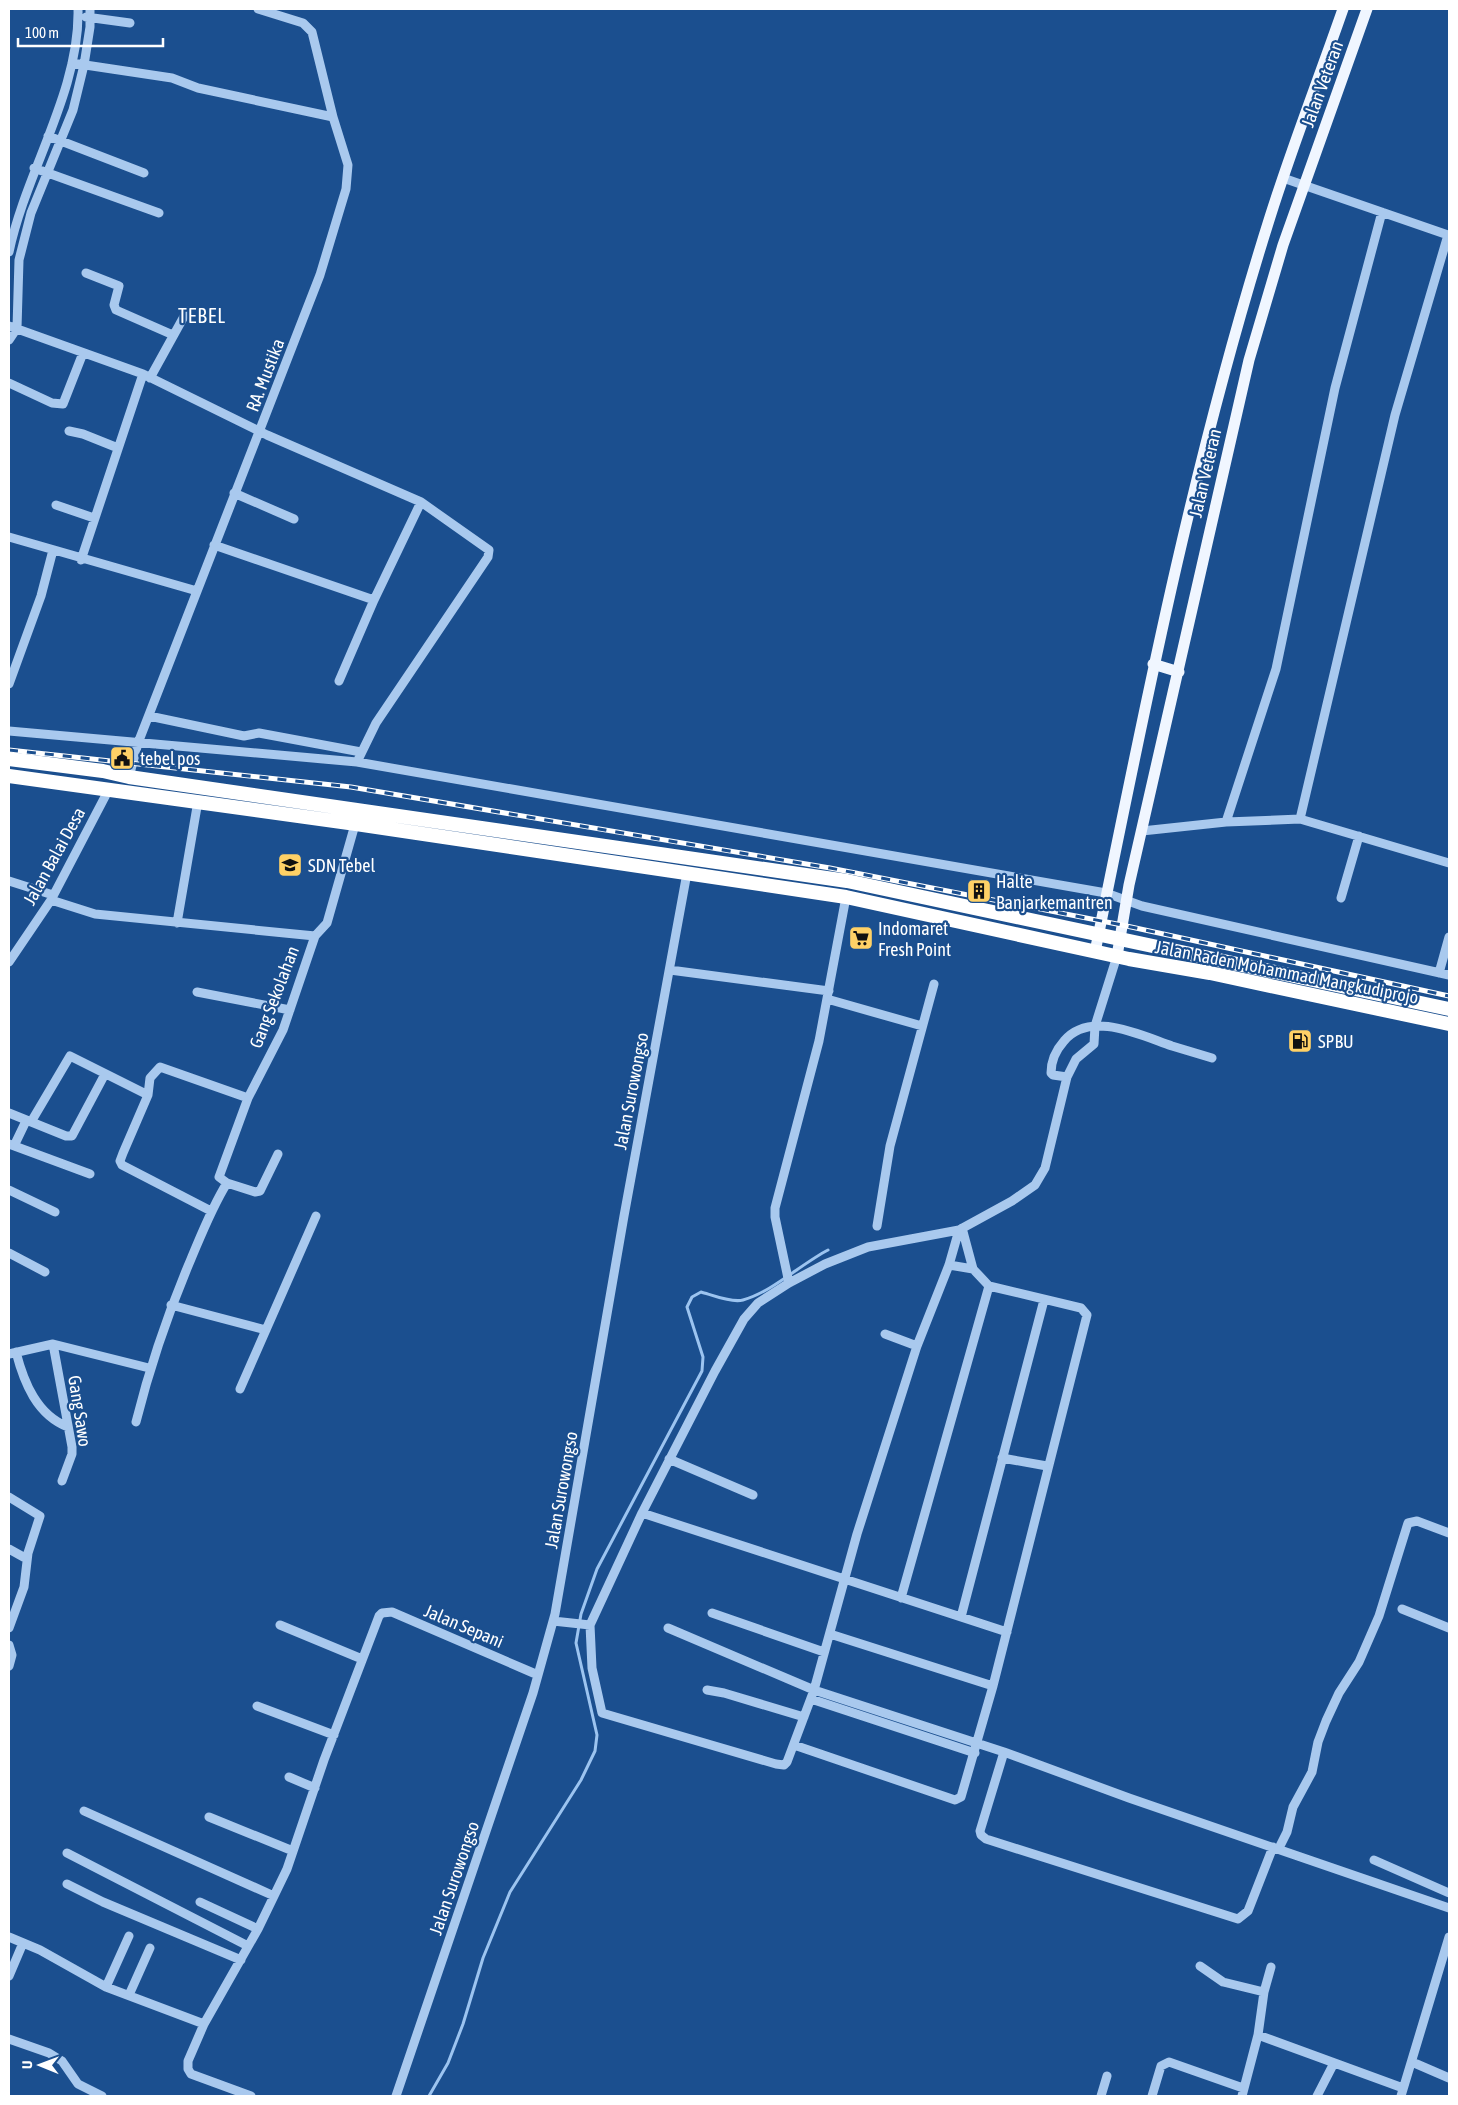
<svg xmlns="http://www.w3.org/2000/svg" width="1458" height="2105" viewBox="0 0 1458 2105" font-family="'Asap Condensed',sans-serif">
  <rect width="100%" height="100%" fill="#1b4f8f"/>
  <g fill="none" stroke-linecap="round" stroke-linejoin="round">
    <path stroke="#9cc4f0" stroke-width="3" d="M429,2096L448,2063L463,2024L483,1958L510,1892L581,1780L595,1751L597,1735L576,1643L581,1614L597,1569L702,1371L703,1357L687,1307L692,1297L701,1292C712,1295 732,1303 743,1300C772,1292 801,1264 828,1250"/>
    <path stroke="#a9c9ee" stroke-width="9" d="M86,17L130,23
      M72,63L172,78L198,88L333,117
      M48,136L144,173
      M34,168L159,213
      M1283,178L1448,235L1395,415L1300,819
      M9,252C26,171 80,91 78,9
      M86,273L119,286L114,305L116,310L173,335
      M9,326L143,374L267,435L421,502L489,550L488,557L376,723L357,762
      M9,340L17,328L19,260L31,213L73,110L84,65L90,27V9
      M150,378L187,311
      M9,383L52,403L63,404L83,353
      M69,431L83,434L118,448
      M234,493L294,519
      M56,505L94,518
      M9,537L197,591
      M214,545L374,600L339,681
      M81,560L143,374
      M374,600L421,502
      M9,684L41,596L53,550
      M149,716L244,736L259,733L361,752
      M9,731L357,762L1106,893L1142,906L1449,975
      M129,777L138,743L320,275L346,189L348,165L333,117L312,32L303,23L258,9
      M1226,822L1276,669L1335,388L1382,212
      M1142,831L1226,822L1300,819L1449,863
      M9,881L53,895
      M1341,898L1359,836
      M51,900L95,914L315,936
      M177,923L198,801
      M9,962L51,900L109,789
      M670,970L829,991
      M1439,973L1449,937
      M197,992L290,1010
      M827,999L922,1026
      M1067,1077L1053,1075L1051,1073C1051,1061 1056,1050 1064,1041C1090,1010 1140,1035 1172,1046C1185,1050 1199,1054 1212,1058
      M9,1113L66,1136H72L105,1074
      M31,1122L70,1056L148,1095
      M9,1144L90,1174
      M14,1146L26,1121
      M227,1183L219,1177L248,1098
      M9,1190L55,1212
      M211,1211L122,1165L120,1161L123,1153L148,1095L150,1078L160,1067L248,1098L283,1030L315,936L327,923L356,821
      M877,1226L890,1146L934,984
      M962,1228L973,1269
      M9,1253L45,1272
      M789,1283L775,1217V1208L819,1041L846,897
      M171,1305L266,1330
      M885,1334L917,1346
      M53,1344L72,1447V1454L62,1481
      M16,1352C24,1383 37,1415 68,1427
      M9,1354L53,1344L149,1368
      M240,1389L316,1216
      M136,1422C150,1366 168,1313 191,1259C202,1233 212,1207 227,1183L255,1192L260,1191L278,1154
      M1002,1458L1047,1466
      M669,1459L753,1495
      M9,1497L40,1516L28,1553L24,1587L9,1628
      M642,1513L1007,1632
      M9,1549L27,1559
      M901,1598L989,1286
      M1402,1609L1449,1628
      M712,1613L824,1652
      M961,1617L1044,1300
      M553,1621L590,1625L642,1513L715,1371L744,1319L758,1303L789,1283L825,1264L868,1247L959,1230L1012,1201L1035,1185L1045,1168L1067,1077L1076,1059L1094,1044L1095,1026L1117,956
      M280,1625L362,1659
      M590,1625L592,1668L602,1713L776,1764L784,1765L787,1762L814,1690L857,1534L917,1346L949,1265L959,1230
      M668,1628L814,1690L1004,1752L1129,1798L1449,1908
      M830,1634L993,1686
      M9,1645L12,1655L9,1666
      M707,1690L724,1693L804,1717
      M811,1699L975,1753
      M257,1706L334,1735
      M794,1745L955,1800L961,1797L993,1686L1087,1315L1081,1308L989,1286L973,1269L949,1265
      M1004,1752L980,1831L981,1835L986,1839L1238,1919L1248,1911L1273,1847
      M289,1777L315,1788
      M84,1811L274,1896
      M209,1817L293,1851
      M1279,1848L1287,1832L1293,1807L1312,1772L1318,1742L1326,1721L1339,1693L1359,1662L1379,1616L1408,1523L1417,1521L1449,1533
      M67,1853L248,1946
      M1374,1860L1449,1893
      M67,1884L103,1902L241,1960
      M200,1902L258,1929
      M9,1937L40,1950L106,1987L204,2024
      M1200,1966L1223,1982L1264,1992
      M9,1976L23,1943
      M106,1987L129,1936
      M129,1995L150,1948
      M1258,2035L1403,2088
      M9,2039L49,2053L62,2061L78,2084L102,2096
      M1412,2062L1449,2078
      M251,2096L191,2074L188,2069V2061L204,2024L258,1929L287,1869L324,1760L379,1616L382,1613L392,1612L538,1675
      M396,2096L533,1693L555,1614L624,1216L687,873
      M1101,2096L1107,2076
      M1152,2096L1161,2066L1169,2062L1243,2088
      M1242,2096L1258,2035L1264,1992L1271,1967
      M1317,2096L1334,2063
      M1401,2096L1449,1937"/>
    <path stroke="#f0f6ff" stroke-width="11" d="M1153,664L1179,672
      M1095,952C1145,705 1194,457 1270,217C1292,147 1319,78 1343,9
      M1117,956L1129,885L1249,360L1283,245L1367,9"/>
    <path stroke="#fff" stroke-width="14" d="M9,759L103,771L129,777L847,881L1449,1009
      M9,776L356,824L846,897L1129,959L1210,973L1449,1024"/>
    <defs>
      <path id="rail" d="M9,750L351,787L830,868L1122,925L1449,996"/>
    </defs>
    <use href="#rail" stroke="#fff" stroke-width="5"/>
    <use href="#rail" stroke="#1b4f8f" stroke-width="3" stroke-dasharray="9" stroke-linecap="butt"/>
  </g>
  <defs>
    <symbol id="civic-square" viewBox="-11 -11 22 22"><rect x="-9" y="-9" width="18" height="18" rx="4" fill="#ffd166" stroke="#1b4f8f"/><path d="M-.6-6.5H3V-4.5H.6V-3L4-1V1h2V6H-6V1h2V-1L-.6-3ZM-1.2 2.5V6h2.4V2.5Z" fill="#111"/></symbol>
    <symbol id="school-square" viewBox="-11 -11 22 22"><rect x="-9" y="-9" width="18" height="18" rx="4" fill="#ffd166" stroke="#1b4f8f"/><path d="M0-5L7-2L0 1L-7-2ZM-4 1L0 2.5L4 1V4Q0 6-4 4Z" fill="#111"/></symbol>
    <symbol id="building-square" viewBox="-11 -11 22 22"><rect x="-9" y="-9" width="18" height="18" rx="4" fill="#ffd166" stroke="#1b4f8f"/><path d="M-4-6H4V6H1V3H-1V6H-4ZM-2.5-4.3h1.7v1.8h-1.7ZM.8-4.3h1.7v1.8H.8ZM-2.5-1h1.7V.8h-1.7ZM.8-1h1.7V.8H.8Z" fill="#111"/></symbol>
    <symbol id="supermarket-square" viewBox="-11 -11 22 22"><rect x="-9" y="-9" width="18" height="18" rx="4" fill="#ffd166" stroke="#1b4f8f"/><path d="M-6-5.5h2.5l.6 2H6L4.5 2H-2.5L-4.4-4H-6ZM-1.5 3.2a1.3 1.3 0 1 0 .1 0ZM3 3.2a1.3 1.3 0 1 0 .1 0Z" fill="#111"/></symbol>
    <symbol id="fuel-square" viewBox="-11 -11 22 22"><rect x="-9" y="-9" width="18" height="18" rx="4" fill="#ffd166" stroke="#1b4f8f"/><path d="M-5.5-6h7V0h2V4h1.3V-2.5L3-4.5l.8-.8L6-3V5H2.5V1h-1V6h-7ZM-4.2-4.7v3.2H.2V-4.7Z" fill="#111"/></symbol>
  </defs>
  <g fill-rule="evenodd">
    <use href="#civic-square" x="108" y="744" width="28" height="28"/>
    <use href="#school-square" x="276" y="851" width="28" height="28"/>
    <use href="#building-square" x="965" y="877" width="28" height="28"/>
    <use href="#supermarket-square" x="847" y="924" width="28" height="28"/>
    <use href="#fuel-square" x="1286" y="1027" width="28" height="28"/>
  </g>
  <g text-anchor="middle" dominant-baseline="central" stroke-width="4.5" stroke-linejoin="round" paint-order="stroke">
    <g font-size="18" fill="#fff" stroke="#1b4f8f">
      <text transform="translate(1322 84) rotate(-70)">Jalan Veteran</text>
      <text transform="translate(265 375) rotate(-69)">RA. Mustika</text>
      <text transform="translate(1205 473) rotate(-77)">Jalan Veteran</text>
      <text transform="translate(54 856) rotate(-61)">Jalan Balai Desa</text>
      <text transform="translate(1287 972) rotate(11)">Jalan Raden Mohammad Mangkudiprojo</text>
      <text transform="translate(274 997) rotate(-69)">Gang Sekolahan</text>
      <text transform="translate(631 1091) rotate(-79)">Jalan Surowongso</text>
      <text transform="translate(80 1411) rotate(81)">Gang Sawo</text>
      <text transform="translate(561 1490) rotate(-80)">Jalan Surowongso</text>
      <text transform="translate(464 1626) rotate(23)">Jalan Sepani</text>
      <text transform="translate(454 1878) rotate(-71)">Jalan Surowongso</text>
    </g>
    <g font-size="18" fill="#fff" stroke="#1b4f8f" text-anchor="start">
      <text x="140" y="758">tebel pos</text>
      <text x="308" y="865">SDN Tebel</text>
      <text x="996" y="881">Halte<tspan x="996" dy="21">Banjarkemantren</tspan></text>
      <text x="878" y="928">Indomaret<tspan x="878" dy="21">Fresh Point</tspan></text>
      <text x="1318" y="1041">SPBU</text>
    </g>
    <g font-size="20" letter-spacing="1" fill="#fff" stroke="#1b4f8f">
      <text x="202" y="315">TEBEL</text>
    </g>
  </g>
  <rect width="1458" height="2105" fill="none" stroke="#ffffff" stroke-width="20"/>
  <g transform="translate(40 2065) rotate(271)" stroke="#1b4f8f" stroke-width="4" paint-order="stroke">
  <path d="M0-4L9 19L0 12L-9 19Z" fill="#ffffff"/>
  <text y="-8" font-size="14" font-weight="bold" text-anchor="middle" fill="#ffffff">U</text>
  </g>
  <path d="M18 38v8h145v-8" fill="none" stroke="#ffffff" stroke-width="2.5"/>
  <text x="25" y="38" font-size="15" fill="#ffffff" stroke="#1b4f8f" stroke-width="4" paint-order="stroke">100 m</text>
</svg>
